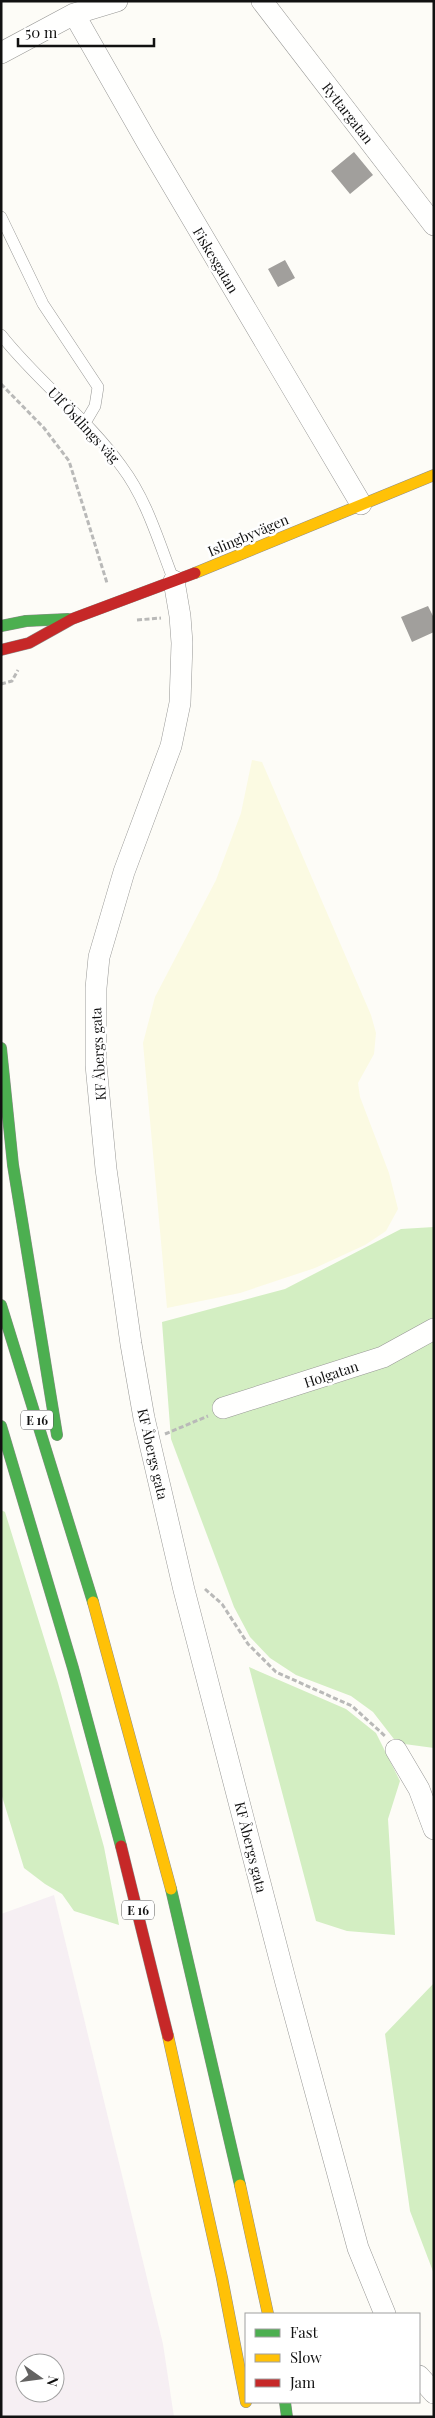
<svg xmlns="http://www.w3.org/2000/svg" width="435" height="2418" viewBox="0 0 435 2418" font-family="'Playfair Display',serif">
  <rect width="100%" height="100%" fill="#fdfcf7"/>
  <path fill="#f6eff3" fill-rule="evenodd" d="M54,1895L163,2344L174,2417H1V1914ZM25,2363H55V2393H25Z"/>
  <path fill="#fbfae2" d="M252,760L262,762L371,1015L376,1033L374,1054L358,1083L360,1097L389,1173L398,1209L386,1231L365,1245L315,1268L240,1293L167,1308L143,1043L155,997L216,880L241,813Z"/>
  <path fill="#d3eec2" d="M434,1227V1748L397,1743L373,1712L351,1696L296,1675L270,1658L250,1637L234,1607L171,1439L162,1322L285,1289L401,1229Z
    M1,1510L5,1512L58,1683L104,1847L119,1925L74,1911L62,1894L45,1884L24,1868L1,1793Z
    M249,1667L346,1709L376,1733L400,1781L388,1819L395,1935L347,1931L316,1921Z
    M434,1983V2274L410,2211L385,2034Z"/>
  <path fill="#a19f9c" d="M354,152L373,175L350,194L331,171Z
    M285,260L295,278L278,287L268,269Z
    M428,606L434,618V632L412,642L401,617Z"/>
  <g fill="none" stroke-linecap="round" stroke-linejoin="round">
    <defs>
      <path id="lane" d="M1,217L43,304L98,387L95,406L85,423
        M1,335C38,382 87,418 122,467C147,500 159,543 174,581"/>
      <path id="street" d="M262,1L434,225
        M74,14L147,142L361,504
        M1,53L74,14L117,1
        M174,581L180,616L182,643L180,703L171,746L124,872L99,957L96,988V1065L106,1169L131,1344L144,1418L184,1590L286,1983L358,2248L385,2314
        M223,1408L383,1357L434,1329
        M396,1750L419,1789L434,1829
        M419,2376L434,2393"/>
      <path id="fast" d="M1,626L26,621L68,619
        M1,1048L13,1165L57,1435
        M1,1305L93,1602
        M1,1426L73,1668L121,1846
        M171,1889L240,2185
        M285,2402L287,2417"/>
      <path id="slow" d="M195,573L434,475
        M93,1602L171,1889
        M168,2036L222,2278L246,2402
        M240,2185L268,2314"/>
      <path id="jam" d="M1,650L29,643L72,619L195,573
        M121,1846L168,2036"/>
    </defs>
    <use href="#lane" stroke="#979795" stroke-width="12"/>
    <use href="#street" stroke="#979795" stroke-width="22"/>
    <use href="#fast" stroke="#8e8d8b" stroke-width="12"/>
    <use href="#slow" stroke="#8e8d8b" stroke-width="12"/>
    <use href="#jam" stroke="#8e8d8b" stroke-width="12"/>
    <path stroke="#b9b9b8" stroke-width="3" stroke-dasharray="5 2.5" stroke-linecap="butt" d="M1,384L44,428L69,461L107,583
      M137,620L161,618
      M1,684L12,681L18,670
      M165,1434L208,1416
      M205,1589L222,1604L248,1644L276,1672L352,1706L385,1736"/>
    <use href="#lane" stroke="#fffffe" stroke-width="11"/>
    <use href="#street" stroke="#fffffe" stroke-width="21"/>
    <use href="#fast" stroke="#4caf50" stroke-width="11"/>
    <use href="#slow" stroke="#ffc107" stroke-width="11"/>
    <use href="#jam" stroke="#c62828" stroke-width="11"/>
  </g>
  <g text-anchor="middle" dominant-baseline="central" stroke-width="5" stroke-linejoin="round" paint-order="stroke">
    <g fill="#fff" stroke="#585858" stroke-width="1">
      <rect x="21" y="1410.5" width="32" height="19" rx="4"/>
      <rect x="122" y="1900.5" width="32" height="19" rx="4"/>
    </g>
    <g font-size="12" font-weight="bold" fill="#111">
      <text x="37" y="1420">E 16</text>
      <text x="138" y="1910">E 16</text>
    </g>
    <g font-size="14" fill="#111" stroke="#fff">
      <text transform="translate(348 113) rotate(52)">Ryttargatan</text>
      <text transform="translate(216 260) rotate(59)">Fiskesgatan</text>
      <text transform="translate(84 425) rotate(47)">Ulf Östlings väg</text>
      <text transform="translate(248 535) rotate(-23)">Islingbyvägen</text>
      <text transform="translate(98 1054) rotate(-93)">KF Åbergs gata</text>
      <text transform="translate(331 1374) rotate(-18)">Holgatan</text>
      <text transform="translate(153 1454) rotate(77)">KF Åbergs gata</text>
      <text transform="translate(251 1847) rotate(76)">KF Åbergs gata</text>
    </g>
  </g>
  <rect width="435" height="2418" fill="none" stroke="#111111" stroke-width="5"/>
  <rect x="245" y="2313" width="175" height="90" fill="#ffffff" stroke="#a0a0a0"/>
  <rect x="255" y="2329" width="25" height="8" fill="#4caf50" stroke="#a0a0a0"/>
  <text x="290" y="2338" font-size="15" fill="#111111">Fast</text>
  <rect x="255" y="2354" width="25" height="8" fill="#ffc107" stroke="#a0a0a0"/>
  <text x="290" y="2363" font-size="15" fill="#111111">Slow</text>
  <rect x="255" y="2379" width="25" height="8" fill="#c62828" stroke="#a0a0a0"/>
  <text x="290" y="2388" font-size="15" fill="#111111">Jam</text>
  <g transform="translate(40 2378) rotate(104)"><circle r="24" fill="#ffffff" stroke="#a0a0a0"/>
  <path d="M0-4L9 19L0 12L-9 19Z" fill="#646362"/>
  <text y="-8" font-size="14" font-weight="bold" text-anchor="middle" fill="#111111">N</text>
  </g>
  <path d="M18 38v8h136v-8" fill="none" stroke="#111111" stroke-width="2.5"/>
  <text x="25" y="38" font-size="15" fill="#111111" stroke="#ffffff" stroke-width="4" paint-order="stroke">50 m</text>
</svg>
